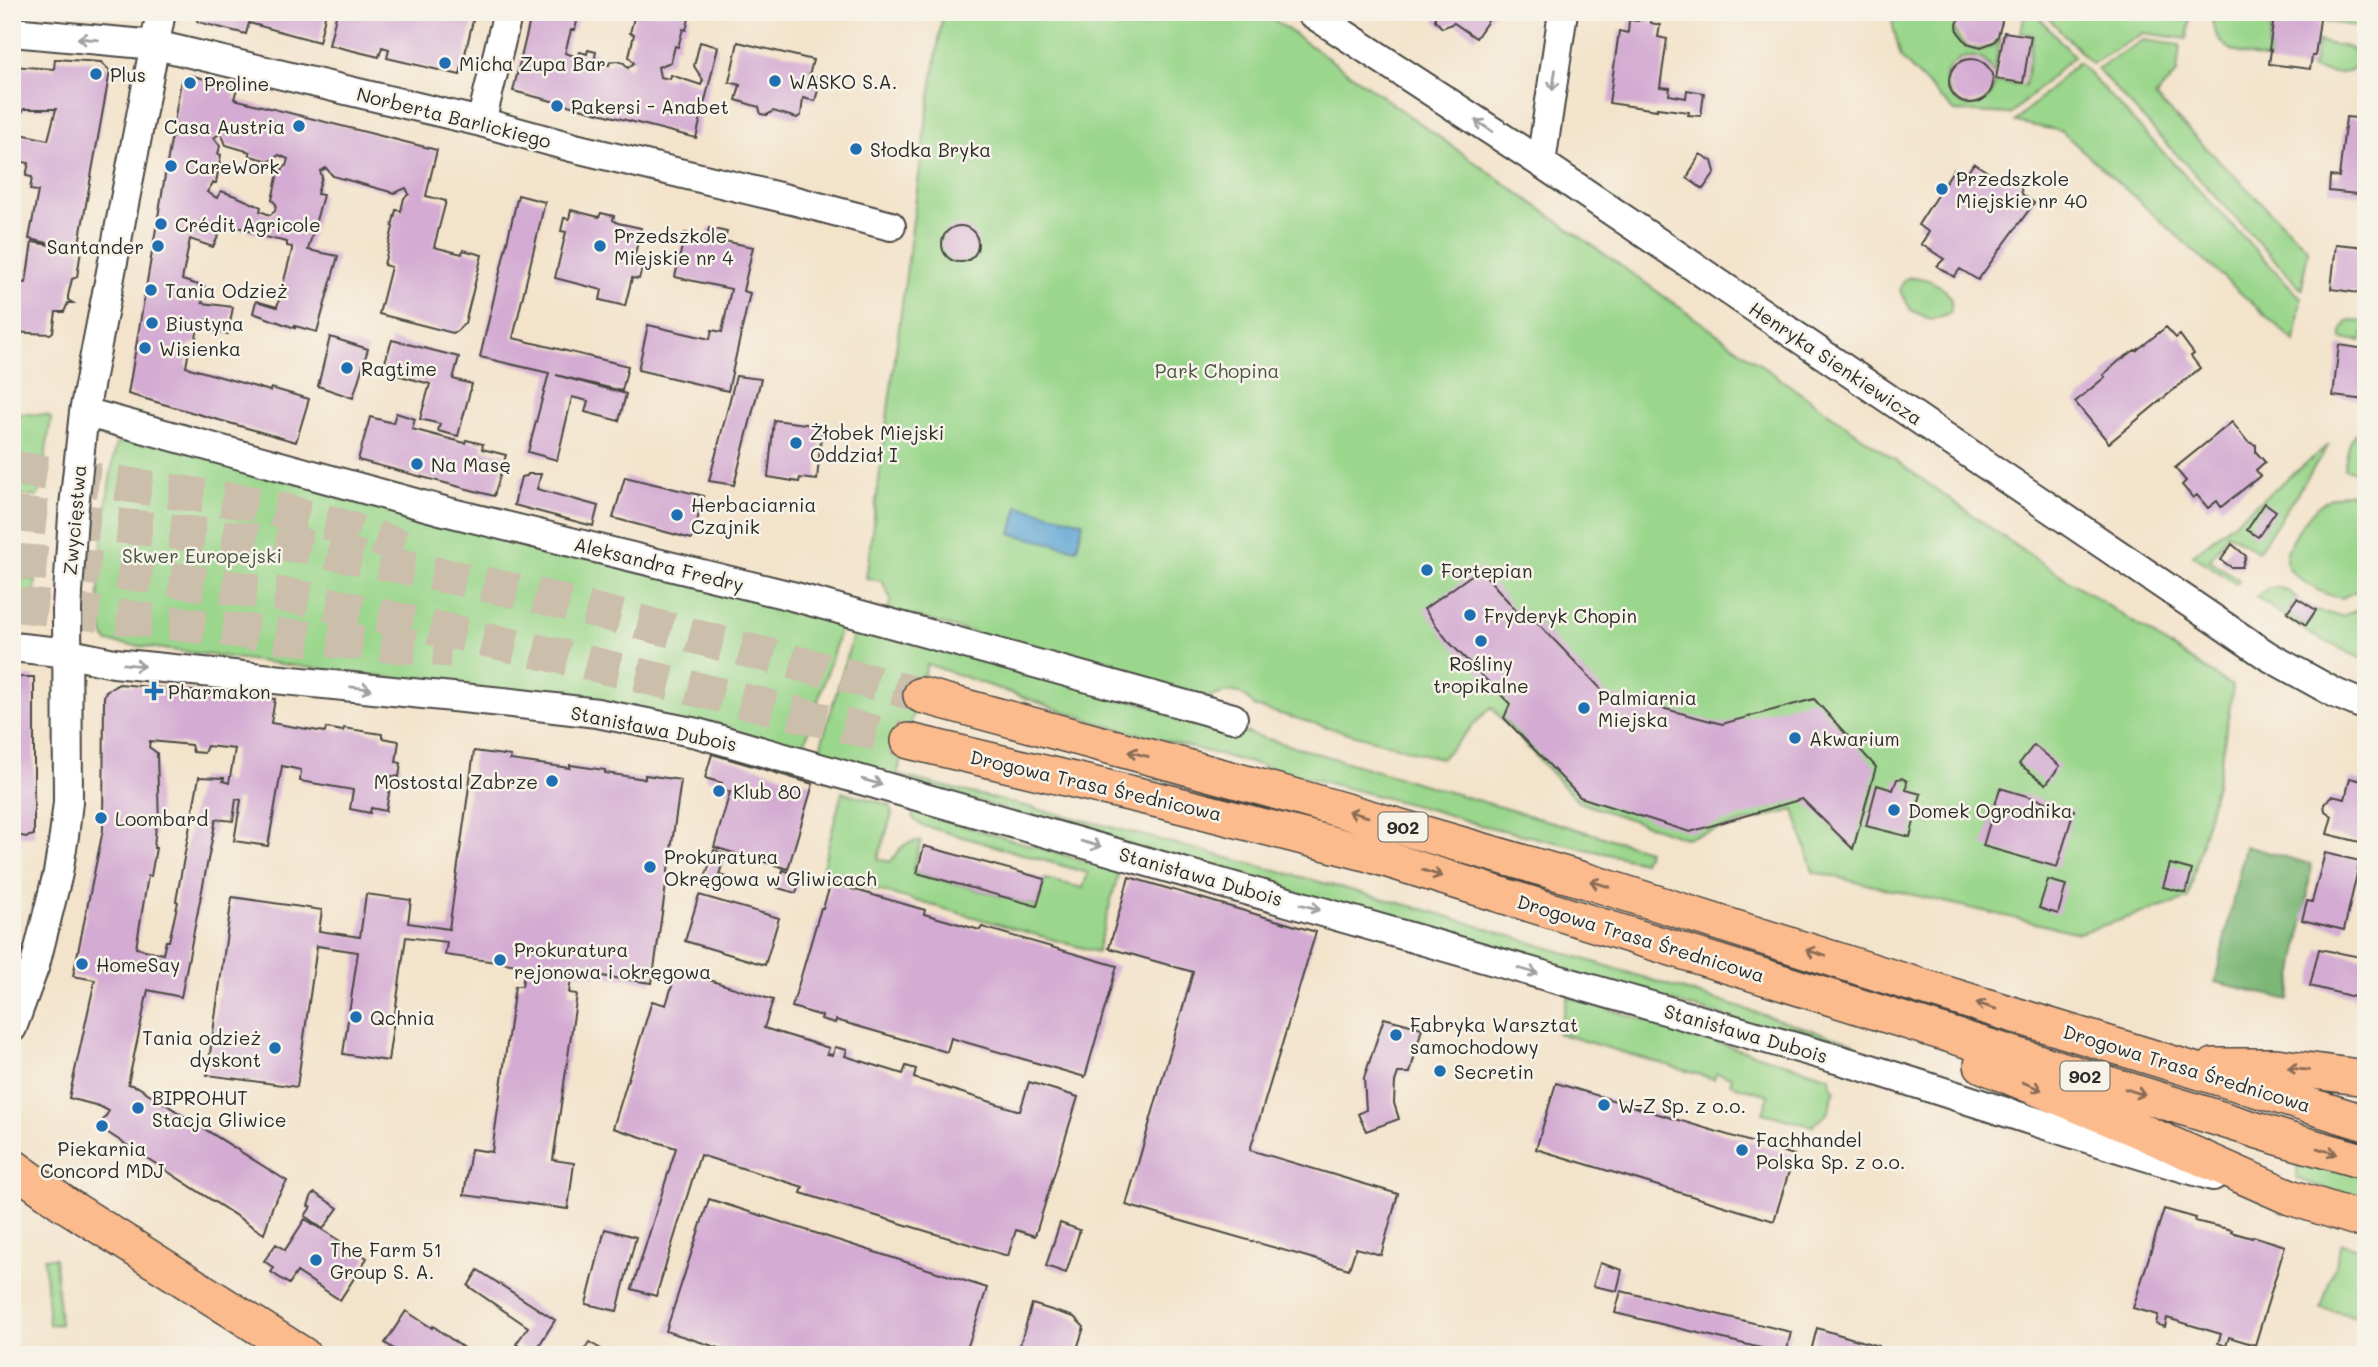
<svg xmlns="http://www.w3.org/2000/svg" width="2378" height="1367" viewBox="0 0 2378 1367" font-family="Mali,sans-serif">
  <rect width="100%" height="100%" fill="#f7f3e8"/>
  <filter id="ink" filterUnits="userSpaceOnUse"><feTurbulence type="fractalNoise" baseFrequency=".0143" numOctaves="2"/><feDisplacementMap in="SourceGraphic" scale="14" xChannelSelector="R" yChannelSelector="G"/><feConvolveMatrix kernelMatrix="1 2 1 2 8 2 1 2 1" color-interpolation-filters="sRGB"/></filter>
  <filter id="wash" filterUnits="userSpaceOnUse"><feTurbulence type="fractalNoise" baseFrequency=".00686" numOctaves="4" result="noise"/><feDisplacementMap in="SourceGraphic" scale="28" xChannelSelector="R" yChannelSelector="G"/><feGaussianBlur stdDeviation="1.57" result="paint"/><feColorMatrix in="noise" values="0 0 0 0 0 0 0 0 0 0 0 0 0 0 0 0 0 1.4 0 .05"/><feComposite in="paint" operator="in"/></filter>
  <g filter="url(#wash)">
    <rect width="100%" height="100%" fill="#f3e3cb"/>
    <path fill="#9ad68b" stroke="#62805b" stroke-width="2" d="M943,12H1263L2019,548L2233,687L2220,767L2188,899L2079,933L1813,872L1794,810L1685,838L1578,802L1491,707L1441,759L1255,707C1240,687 1229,690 1207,698L888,609L891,599L882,581L866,578L924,137Z
      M1901,12H1957C1944,41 1980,63 2000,39L1994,74C1984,51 1960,52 1947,71C1939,111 1990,119 1995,82L2025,86L2033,35L2021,32L2025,12H2034L2074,56L2011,114L1954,111L1901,58L1892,22Z
      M2043,12H2191L2187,39L2143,33L2092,64Z
      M2212,12H2274L2268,49L2271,50L2270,60C2240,56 2211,49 2212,12Z
      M2321,12H2366V25L2361,27L2320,21Z
      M2143,40L2180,45L2177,73L2155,97L2308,249L2302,289L2097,69Z
      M2318,42L2347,47L2353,50L2357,63C2348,80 2327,71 2312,69Z
      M2078,62L2301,298L2295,342L2061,131L2015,122Z
      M1910,277C1929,277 1958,290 1950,313L1931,320L1911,310L1900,291L1904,280Z
      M2349,321L2366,322V332H2362V341L2342,339C2341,330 2343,326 2349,321Z
      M12,413L47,415L51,418L40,491L37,497L12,494Z
      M2366,427V441L2360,472L2344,469C2348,452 2347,433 2366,427Z
      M138,437L837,617L841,628L802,752L556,699L108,642C86,621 110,477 116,444Z
      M2329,445L2258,552L2228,533L2210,560L2239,580L2236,584L2193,555Z
      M2346,493L2366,496V586L2342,598C2325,596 2287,577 2286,559C2285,545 2310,512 2321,504C2328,498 2337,496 2346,493Z
      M12,577L36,579L33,613L22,622L12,621Z
      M2275,587L2286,590L2297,598L2287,612L2306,625L2316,611L2342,616L2366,607V661L2310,634L2256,597L2265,590Z
      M878,629L1213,723L1648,850L1643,862L1480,825L1436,811L1101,724L927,664L897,775L1107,826L1430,911L1854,1043L1851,1053L820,756L819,752L854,632L875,636Z
      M842,792L890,805L892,814L878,859L891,862C898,849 906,840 921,841L913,869L917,873L1037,906L1045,879L1083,888L1088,873L921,825L913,818V811L1119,871L1097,952L821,874Z
      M1568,997L1830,1077L1831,1086L1835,1089L1827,1114L1812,1126L1763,1113L1769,1095L1730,1084L1732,1077L1716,1073L1714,1079L1557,1033Z
      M2306,1157L2366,1177V1205L2296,1178L2298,1165Z
      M2342,1243L2366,1250V1319L2321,1308Z
      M44,1258H55L60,1324L49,1325Z"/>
    <path fill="#7bb777" stroke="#537151" stroke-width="2" d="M2245,846L2311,864L2307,901L2289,1000L2215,982Z"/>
    <path fill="#5ea5d4" stroke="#446880" stroke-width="2" d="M1018,506L1083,522L1077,549L1011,534Z"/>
    <g id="blocks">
      <path fill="#d4acd3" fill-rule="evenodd" d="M192,12H326L319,42L249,23L246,34L198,22Z
        M337,12H408L407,15L420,18L427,12L437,16L438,12H475L460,75L387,58L389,49L382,47L379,57L329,45Z
        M532,12H579L575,30H571L565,53L578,57L580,52L587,54L588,50L596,52L594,62L609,65L610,62L617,61L624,63L628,68L634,63L629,57L634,34L630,33L635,14L687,12V15H690L686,30L683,29L678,47L675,46L671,62L658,67L660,77L670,79L671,75L701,85L703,80L694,66L700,42L718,47L696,138L513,91Z
        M1435,12H1494L1476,38L1454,23L1442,28L1435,20Z
        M1961,12H1998L2002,22L1998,36L1994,42L1981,47L1967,43L1958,32L1957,25Z
        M2275,12H2321L2315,56H2312L2310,69L2269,64L2271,50L2269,49Z
        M1644,16L1648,17L1651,23L1660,25L1658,37L1667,39L1660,87L1670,88L1669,95L1686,98L1687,90L1704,93L1701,116L1688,115L1689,112L1657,108V110L1609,103L1619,31L1628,33L1629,20L1638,21Z
        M2004,32L2031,36L2023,83L1996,79Z
        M738,42L813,60L809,76L821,79L815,101L803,98L801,115L797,118L773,111L767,115L761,114L759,107L736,100L740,85L729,82Z
        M55,59L101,62L110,71L78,249L29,239L38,191L30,190L32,177L26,176L29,163L12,160V132L48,140L56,109H24L22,112L12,113V66L54,69Z
        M1949 81a22 22 0 1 1 44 0a22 22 0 1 1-44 0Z
        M190,75L237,88L234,99L437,150L426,196L446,201L434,247L462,254L463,250L482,255L465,323L457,331L453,333L379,314L391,267L384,265L393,227L392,226L396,210L401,211L404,198L409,194L406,188L394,193L333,176L326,168L320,171L322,177L317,194L323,195L308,250L338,256L317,332L295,326V328L253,313L256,301L277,307L292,250V247L287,246V242L265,237L225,222L213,247L190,239L182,280L205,287L202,303L233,307L228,334L198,327L195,344H190L186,367L270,391L271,388L309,399L296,442L128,394L181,81ZM219,134L222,135L226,145L250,152V156L270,161L279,155L288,159L286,166L278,173L272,200L276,204L275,211L270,215L260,211L261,207L238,197L221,191L217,198L207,192L213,183H216L221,155L218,154L220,146L214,138Z
        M2346,117L2366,119V195L2329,191L2330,176L2339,177Z
        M1700,154L1712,161L1715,172L1703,189L1687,178Z
        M1974,163L1995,177L2003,173L2013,174L2019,179L2022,194L2034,203L1978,280L1960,269L1954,277L1937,266L1944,259L1921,244L1929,232L1918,225L1954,169L1965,176Z
        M518,195L545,202L513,338L628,366L622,391L556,375L626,394L619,421L585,412L588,401L572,397L557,460L528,452L549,373L480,357Z
        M2363,206L2366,207V235L2360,234Z
        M571,210L599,217L601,213L614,216L613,220L618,223L641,228L634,259L644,261L639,279L632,278L625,306L600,300L602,290L555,278L566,232L561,231L564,218L569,219Z
        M942 244a18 18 0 1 1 36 0a18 18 0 1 1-36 0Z
        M709,228L727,232L724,241L753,247L743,291L750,293L728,391L638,370L648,325L710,339L712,330L722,332L731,289L675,277L685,233L707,237Z
        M32,242L81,250L77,277L72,279L68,296V300L73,303H68L64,312H56L53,332L50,334L12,332V282L26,283Z
        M2336,244L2366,247V294L2331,289Z
        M2166,327L2176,338L2180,335L2194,354L2191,356L2200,368L2109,443L2075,402L2105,377L2103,375L2119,361L2135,350L2136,351Z
        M330,337L368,349L353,398L318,386Z
        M392,340L459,357L453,379L472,384L458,436L438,431L440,424L420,419L430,384L382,371Z
        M2339,345L2366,349V400L2333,396Z
        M736,376L761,379L734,485L709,481Z
        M396,413L415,419L412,429L465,443L466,440L483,444L482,449L506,455L494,496L358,460L370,417L393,423Z
        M774,420L822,426L817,480L800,478L799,482L768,477Z
        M2232,422L2248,442L2256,445V452L2265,462L2256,470L2260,476L2221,507L2217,501L2208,508L2197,495L2193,498L2182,485L2186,481L2175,468Z
        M2364,442H2366V477L2359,476Z
        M528,474H541L537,489L598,506L593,526L514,505L521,477L527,476Z
        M625,477L704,496L692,539L613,518Z
        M2265,503L2276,511L2258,537L2247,530Z
        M2232,544L2246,556L2242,567H2231L2221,560Z
        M1480,569L1525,621L1534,619L1605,693L1722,724L1814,699L1876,767L1853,849L1802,799L1690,832L1580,797L1504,718L1510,704L1448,641L1424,609Z
        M2297,598L2316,610L2306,625L2287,612Z
        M12,677H34V835L26,837L12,834Z
        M119,684L275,699L271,723L325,732L326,728L343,731L344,728L382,734V738L399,741L396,762L401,763L399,777L392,776L386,811L371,808L370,813L350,809L353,790L300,781L301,770L282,766L268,846L234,841L241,800L236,799L233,821L216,819L181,997L148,990L128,1084L138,1087L287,1181L273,1205L264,1234L99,1127L109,1111L99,1106L69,1098L95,980L73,976L103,830L104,697L106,691ZM150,741L191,745L193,752L204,753L207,746L235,749L229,783L223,781L224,778L199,777L176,901L178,902L169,941H166L163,954L136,948L148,876H151L156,848H154L156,825H159L157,753L149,747Z
        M2034,745L2060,766L2046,784L2019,764Z
        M474,751L511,756L510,760L570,768V765L605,770V773L645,779V775L681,780L652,983L572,972L569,993L577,994L553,1160L574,1163L568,1209L464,1195L471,1149L492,1152L515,986H522L525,966L445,955L447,942L406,937L388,1061L343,1054L358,952L317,946L297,1087L207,1075L232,897L322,910L319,931L360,937L366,894L411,900L408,923L449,929Z
        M712,754L813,784L788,869L714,847L730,792L720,789L722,783L705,778Z
        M1902,778L1907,781L1906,790L1921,794L1910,837L1866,826L1877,785L1893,790L1897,779Z
        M2350,778L2366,782V829L2363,828L2360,842L2327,834L2332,816L2325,811L2324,804L2332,796L2345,799Z
        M2000,788L2074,810L2057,867L1983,846Z
        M924,846L1045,879L1037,906L917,873Z
        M714,850L725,854L719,875L727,877L723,890L703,884Z
        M2325,853L2360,861L2344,930L2302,920L2307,901L2312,902Z
        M2170,864L2192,870L2186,893L2163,887Z
        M783,870L801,876L796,893L778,888Z
        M1129,877L1316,932L1250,1150L1398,1194L1381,1255L1356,1248L1349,1269L1126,1205L1193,972L1109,948Z
        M2048,880L2066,885L2058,914L2039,908Z
        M831,883L925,910L924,914L980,930L982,927L1117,966L1085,1077L951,1038L947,1052L836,1020L835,1023L821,1019L822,1016L792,1007L821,908H823Z
        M699,895L779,918L765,965L685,941Z
        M2319,949L2366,958V1000L2310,986Z
        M677,970L773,1000L764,1028L829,1048L827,1054L833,1055L835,1047L847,1050L845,1056L903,1074L906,1066L916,1069L914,1078L1020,1111L1029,1082L1078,1097L1035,1236L1016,1230L1008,1256L801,1193L803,1187L700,1155L656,1296L632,1289L676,1148L613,1128L652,1001L666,1005Z
        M1384,1018L1422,1028L1410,1073H1398L1395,1082L1394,1103L1399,1119L1366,1131L1358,1114L1366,1110L1364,1078Z
        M1556,1083L1794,1155L1774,1221L1536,1149Z
        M315,1193L338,1208L323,1229L305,1216L311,1207L308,1206L312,1195Z
        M709,1199L987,1288L965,1355H741L666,1331Z
        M2164,1209L2196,1218L2195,1221L2232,1230L2231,1232L2252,1238L2253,1236L2285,1246L2255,1345L2229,1337L2226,1346L2218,1343L2221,1334L2167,1318L2165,1327L2156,1324L2158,1315L2133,1308Z
        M305,1219L367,1258L340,1300L297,1272L289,1284L271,1272L274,1268L264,1261L276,1244L285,1250Z
        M1060,1223L1080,1230L1066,1273L1046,1266Z
        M605,1229L636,1237L617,1311L586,1304Z
        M1600,1263L1622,1270L1617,1291L1593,1286Z
        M478,1270L555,1320L533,1355L516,1344L528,1327L468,1286Z
        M1621,1291L1791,1332L1786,1354L1615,1313Z
        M1032,1304L1074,1317L1084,1327L1075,1355H1017Z
        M406,1311L432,1328L433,1326L473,1355H403L385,1343Z
        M1817,1328L1878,1346L1876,1355H1810Z
        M589,1342L611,1355H581Z"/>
    </g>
  </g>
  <g filter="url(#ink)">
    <use href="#blocks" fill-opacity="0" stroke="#494743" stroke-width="2"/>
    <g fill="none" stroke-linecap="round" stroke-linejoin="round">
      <path stroke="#cbbeab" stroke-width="35" stroke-dasharray="35 18" stroke-linecap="butt" d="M12,468L252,503L334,524L403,547
        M12,514L304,546L531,594L921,695
        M12,561L71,565L297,597L576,660L909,741
        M12,604L291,637L451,650"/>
      <defs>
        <path id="minor" d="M1310,12L1541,163L2268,656L2335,693L2366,706
          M12,32L156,45L481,122L575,148L796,201L891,226
          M481,122L508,12
          M1541,163L1563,12
          M84,412L444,511L792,596L1233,718
          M12,647L60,652L114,663L512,703L597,713L697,733L1861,1066C1979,1102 2094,1143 2213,1176
          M12,1028L35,965L58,873L64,836L68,802L67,608L73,516L84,412L161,12"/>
        <path id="major" d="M921,695L1304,799L1587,881L1881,974L2366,1123
          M909,741L1171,803L1366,853L2288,1140L2366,1162
          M1982,1065L2134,1128L2290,1197L2366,1221
          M2214,1066H2276L2366,1078
          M12,1166L63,1203L303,1355"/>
      </defs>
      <use href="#minor" stroke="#494743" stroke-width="32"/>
      <use href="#major" stroke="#494743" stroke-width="38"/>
      <use href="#minor" stroke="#fff" stroke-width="28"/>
      <use href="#major" stroke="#fbbb8d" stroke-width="35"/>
    </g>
    <defs><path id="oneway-shaft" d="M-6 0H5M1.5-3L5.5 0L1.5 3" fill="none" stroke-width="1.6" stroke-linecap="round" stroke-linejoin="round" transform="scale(1.75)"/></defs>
    <g stroke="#a0a0a0">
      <use href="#oneway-shaft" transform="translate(88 39) rotate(-175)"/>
      <use href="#oneway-shaft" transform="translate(1554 80) rotate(98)"/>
      <use href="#oneway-shaft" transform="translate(1484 126) rotate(-147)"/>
      <use href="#oneway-shaft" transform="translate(134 665) rotate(6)"/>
      <use href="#oneway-shaft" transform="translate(361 688) rotate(6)"/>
      <use href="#oneway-shaft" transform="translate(872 782) rotate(16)"/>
      <use href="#oneway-shaft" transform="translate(1091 844) rotate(16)"/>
      <use href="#oneway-shaft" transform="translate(1310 907) rotate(16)"/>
      <use href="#oneway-shaft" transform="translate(1528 971) rotate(16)"/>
    </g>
    <g stroke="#896c57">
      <use href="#oneway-shaft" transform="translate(1138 754) rotate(-165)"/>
      <use href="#oneway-shaft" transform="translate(1358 814) rotate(-164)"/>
      <use href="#oneway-shaft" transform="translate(1432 873) rotate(17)"/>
      <use href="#oneway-shaft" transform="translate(1600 884) rotate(-163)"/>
      <use href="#oneway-shaft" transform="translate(1816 953) rotate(-162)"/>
      <use href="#oneway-shaft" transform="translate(1986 1006) rotate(-163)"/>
      <use href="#oneway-shaft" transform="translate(2298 1069) rotate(-172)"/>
      <use href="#oneway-shaft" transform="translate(2032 1086) rotate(22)"/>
      <use href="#oneway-shaft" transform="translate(2135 1092) rotate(18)"/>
      <use href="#oneway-shaft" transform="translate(2327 1151) rotate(16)"/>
    </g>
  </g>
  <g fill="#1f6fb2" stroke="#f7f3e8" stroke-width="2.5">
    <circle cx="445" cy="63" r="7"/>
    <circle cx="96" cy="74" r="7"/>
    <circle cx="775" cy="81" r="7"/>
    <circle cx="190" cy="83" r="7"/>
    <circle cx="557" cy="106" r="7"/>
    <circle cx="299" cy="126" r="7"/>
    <circle cx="856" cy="149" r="7"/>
    <circle cx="171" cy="166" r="7"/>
    <circle cx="1942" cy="189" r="7"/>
    <circle cx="161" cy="224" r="7"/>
    <circle cx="158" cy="246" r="7"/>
    <circle cx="600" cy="246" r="7"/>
    <circle cx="151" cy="290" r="7"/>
    <circle cx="152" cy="323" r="7"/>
    <circle cx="145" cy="348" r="7"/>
    <circle cx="347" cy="368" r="7"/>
    <circle cx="796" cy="443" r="7"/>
    <circle cx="417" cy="464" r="7"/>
    <circle cx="677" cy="515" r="7"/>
    <circle cx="1427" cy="570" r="7"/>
    <circle cx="1470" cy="615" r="7"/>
    <circle cx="1481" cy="641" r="7"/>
    <path d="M150.5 680.5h7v7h7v7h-7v7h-7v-7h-7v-7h7z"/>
    <circle cx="1584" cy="708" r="7"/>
    <circle cx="1795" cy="738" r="7"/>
    <circle cx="552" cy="781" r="7"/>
    <circle cx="719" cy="791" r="7"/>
    <circle cx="1894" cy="810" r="7"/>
    <circle cx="101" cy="818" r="7"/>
    <circle cx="650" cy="867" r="7"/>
    <circle cx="500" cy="960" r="7"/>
    <circle cx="82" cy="964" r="7"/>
    <circle cx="356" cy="1017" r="7"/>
    <circle cx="1396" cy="1035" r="7"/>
    <circle cx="275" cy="1048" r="7"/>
    <circle cx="1440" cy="1071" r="7"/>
    <circle cx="1604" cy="1105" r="7"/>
    <circle cx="138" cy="1108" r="7"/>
    <circle cx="102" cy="1126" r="7"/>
    <circle cx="1742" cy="1150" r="7"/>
    <circle cx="316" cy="1260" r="7"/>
  </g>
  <g text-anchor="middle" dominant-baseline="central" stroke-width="5" stroke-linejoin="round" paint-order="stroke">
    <g fill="#f7f3e8" stroke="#686764" stroke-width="2">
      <rect x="1378.5" y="812.5" width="49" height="29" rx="5"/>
      <rect x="2060.5" y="1061.5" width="49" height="29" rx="5"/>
    </g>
    <g font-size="18" font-weight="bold" fill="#2b2b2b">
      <text x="1403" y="827">902</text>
      <text x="2085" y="1076">902</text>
    </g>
    <g font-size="19" fill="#2b2b2b" stroke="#f7f3e8" text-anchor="start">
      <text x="459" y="63">Micha Zupa Bar</text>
      <text x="110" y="74">Plus</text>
      <text x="789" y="81">WASKO S.A.</text>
      <text x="204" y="83">Proline</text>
      <text x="571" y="106">Pakersi - Anabet</text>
      <text x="285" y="126" text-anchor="end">Casa Austria</text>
      <text x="870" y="149">Słodka Bryka</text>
      <text x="185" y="166">CareWork</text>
      <text x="1956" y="178">Przedszkole<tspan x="1956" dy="22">Miejskie nr 40</tspan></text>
      <text x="175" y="224">Crédit Agricole</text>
      <text x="614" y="235">Przedszkole<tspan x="614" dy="22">Miejskie nr 4</tspan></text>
      <text x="144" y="246" text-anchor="end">Santander</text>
      <text x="165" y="290">Tania Odzież</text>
      <text x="166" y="323">Biustyna</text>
      <text x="159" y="348">Wisienka</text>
      <text x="361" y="368">Ragtime</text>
      <text x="810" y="432">Żłobek Miejski<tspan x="810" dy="22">Oddział I</tspan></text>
      <text x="431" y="464">Na Masę</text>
      <text x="691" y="504">Herbaciarnia<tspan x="691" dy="22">Czajnik</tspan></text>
      <text x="1441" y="570">Fortepian</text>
      <text x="1484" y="615">Fryderyk Chopin</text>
      <text x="1481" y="663" text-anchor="middle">Rośliny<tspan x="1481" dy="22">tropikalne</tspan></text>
      <text x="168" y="691">Pharmakon</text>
      <text x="1598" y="697">Palmiarnia<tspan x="1598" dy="22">Miejska</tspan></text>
      <text x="1809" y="738">Akwarium</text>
      <text x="538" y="781" text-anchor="end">Mostostal Zabrze</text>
      <text x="733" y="791">Klub 80</text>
      <text x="1908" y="810">Domek Ogrodnika</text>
      <text x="115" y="818">Loombard</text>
      <text x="664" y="856">Prokuratura<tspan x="664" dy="22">Okręgowa w Gliwicach</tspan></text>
      <text x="514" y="949">Prokuratura<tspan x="514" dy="22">rejonowa i okręgowa</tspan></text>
      <text x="96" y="964">HomeSay</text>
      <text x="370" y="1017">Qchnia</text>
      <text x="1410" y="1024">Fabryka Warsztat<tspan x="1410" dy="22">samochodowy</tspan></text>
      <text x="261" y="1037" text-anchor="end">Tania odzież<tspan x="261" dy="22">dyskont</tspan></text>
      <text x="1454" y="1071">Secretin</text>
      <text x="152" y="1097">BIPROHUT<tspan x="152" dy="22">Stacja Gliwice</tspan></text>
      <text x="1618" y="1105">W-Z Sp. z o.o.</text>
      <text x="1756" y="1139">Fachhandel<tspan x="1756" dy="22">Polska Sp. z o.o.</tspan></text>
      <text x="102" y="1148" text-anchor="middle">Piekarnia<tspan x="102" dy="22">Concord MDJ</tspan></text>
      <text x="330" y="1249">The Farm 51<tspan x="330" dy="22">Group S. A.</tspan></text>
    </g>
    <g font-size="19" fill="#2b2b2b" stroke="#f7f3e8">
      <text transform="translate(454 117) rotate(14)">Norberta Barlickiego</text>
      <text transform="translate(1836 363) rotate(34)">Henryka Sienkiewicza</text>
      <text transform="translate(74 520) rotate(-85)">Zwycięstwa</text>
      <text transform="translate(659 564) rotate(14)">Aleksandra Fredry</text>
      <text transform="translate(654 728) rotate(11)">Stanisława Dubois</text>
      <text transform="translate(1096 785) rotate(13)">Drogowa Trasa Średnicowa</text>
      <text transform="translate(1201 876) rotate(16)">Stanisława Dubois</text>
      <text transform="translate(1641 938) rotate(17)">Drogowa Trasa Średnicowa</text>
      <text transform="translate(1746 1033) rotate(16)">Stanisława Dubois</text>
      <text transform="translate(2187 1068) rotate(17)">Drogowa Trasa Średnicowa</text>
    </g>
    <g font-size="19" fill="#475643" stroke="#f7f3e8">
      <text x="1217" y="370">Park Chopina</text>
      <text x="202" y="555">Skwer Europejski</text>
    </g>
  </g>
  <rect width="2378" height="1367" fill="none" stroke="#f7f3e8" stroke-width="42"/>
</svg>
